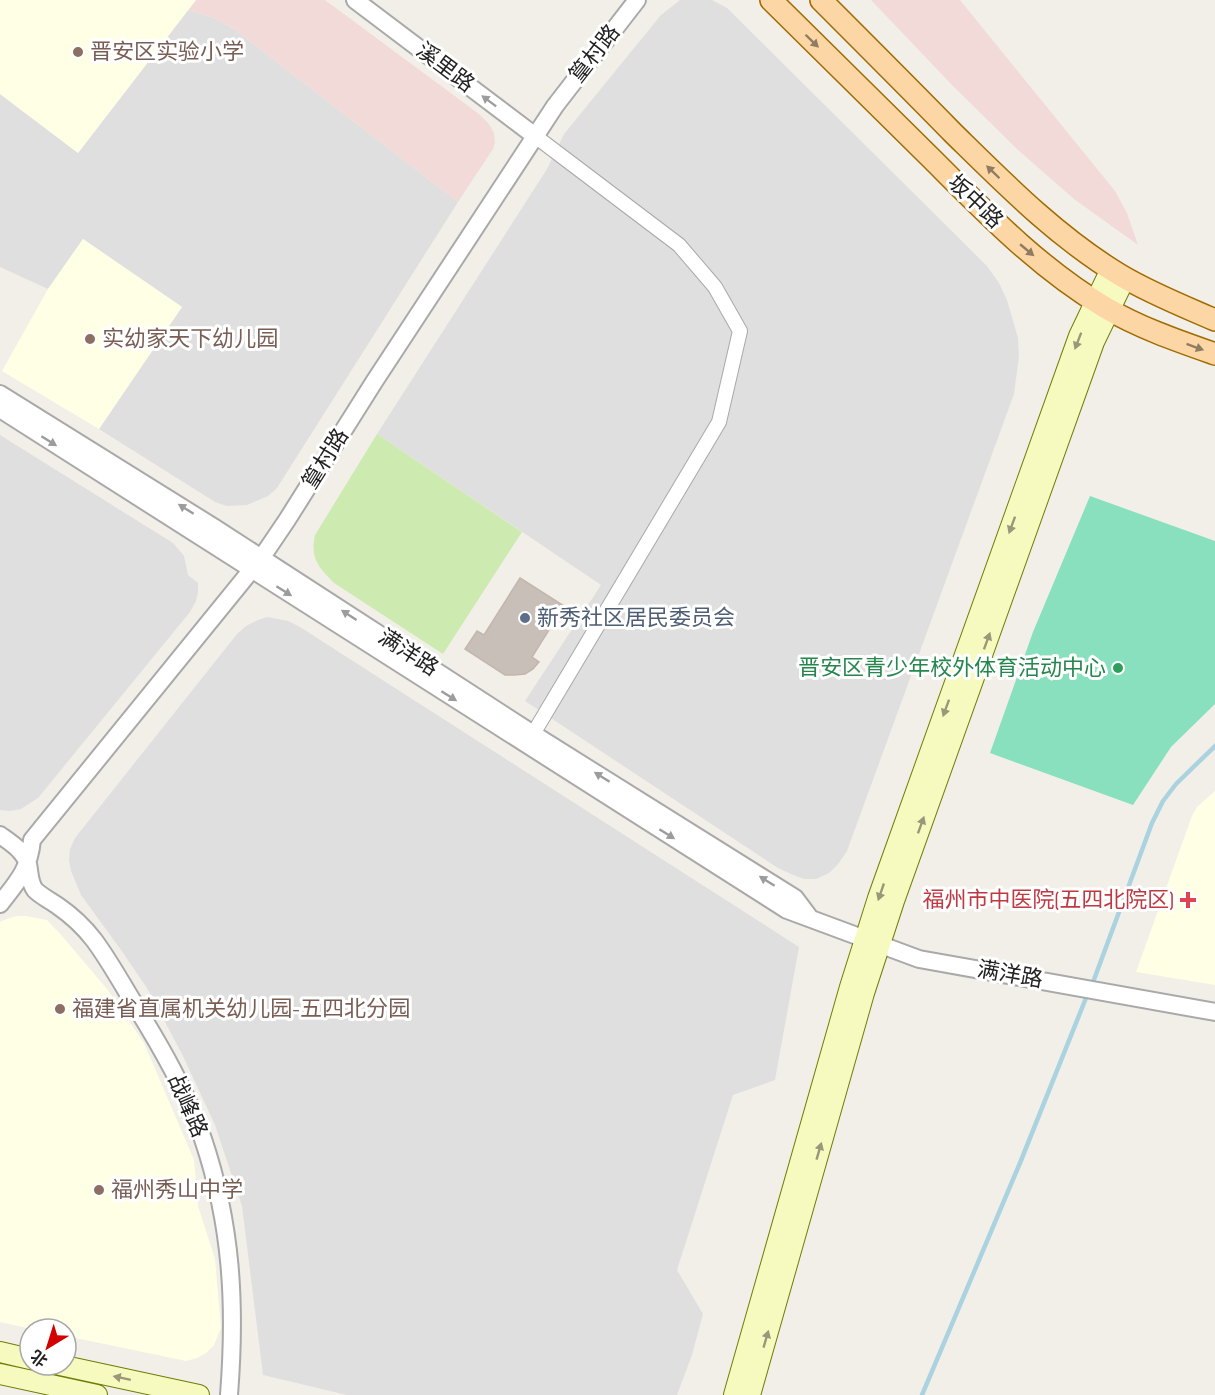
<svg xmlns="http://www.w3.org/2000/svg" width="1215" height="1395" viewBox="0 0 1215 1395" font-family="'Sofia Sans Condensed','Noto Sans SC',sans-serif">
  <rect width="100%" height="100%" fill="#f2efe9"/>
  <path fill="#e0dfdf" d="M680,0H712L727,8L987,266L999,283L1007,300L1018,338L1019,356L1014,394L847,851L839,863L829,873L816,879H804L791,874L778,868L525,701L601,585L377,434L547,169L564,134L661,15Z
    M188,10L214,18L234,29L458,202L277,488L268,496L247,505L227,506L215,502L99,429L182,307L83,239L48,289L0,267V94L78,153Z
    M0,435L173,543L184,556L188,575L198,583V592L196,601L190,612L38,798L21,809L10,811L0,810Z
    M267,617L288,621L300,627L799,947L775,1080L733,1095L677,1270L703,1314L692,1355L677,1395H347L263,1375L242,1206L215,1125L182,1054L147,988L121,950L81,895L71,871L69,860L70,849L75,838L237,634L246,626L258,620Z"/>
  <path fill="#f2dad9" d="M196,0H325L479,114L489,124L494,133L495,142L493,149L458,202L234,29L214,18L188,10Z
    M871,0H960L1115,191L1127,213L1138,245L1074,199L1018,150L952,85Z"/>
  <path fill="#ffffe5" d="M0,0H196L78,153L0,94Z
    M83,239L182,307L99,429L2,371L48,289Z
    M1215,791V985L1136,972L1192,816L1197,807Z
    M17,916H26L47,920L62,936L107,989L144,1043L194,1160L198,1206L215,1259L221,1328L214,1345L206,1353L197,1358L186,1361L66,1336V1329H32L0,1322V922L9,918Z"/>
  <path fill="#cdebb0" d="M377,434L522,532L443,654L334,583C318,567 310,558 315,535Z"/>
  <path fill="#88e0be" d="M1090,496L1215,541V704L1171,747L1133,805L990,753L1033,632Z"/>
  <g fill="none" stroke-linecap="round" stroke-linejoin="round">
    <path stroke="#aad3df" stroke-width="4.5" d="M1092,985L1152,823L1163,801L1176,784L1215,746
      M922,1395L1020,1163L1088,993"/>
  </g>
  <path fill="#c7bfb8" stroke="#c4b6ab" stroke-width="1.5" d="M520,578L564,606L532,657L539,662L533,669L525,674L514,675H505L465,649L477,631L484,635Z"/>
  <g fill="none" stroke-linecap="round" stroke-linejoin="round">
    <defs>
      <path id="minor" d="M533,734L719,422L740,331L715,287L679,245L535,136"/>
      <path id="tertiary" d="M355,0L535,136
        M0,394L215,528L533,734L795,898L810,918
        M0,409L787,910L919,959L1215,1012
        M0,835C11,843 23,850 28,864C30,873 29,882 35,890C41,896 51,901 58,906C71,915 84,927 94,940C109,960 122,984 135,1005C161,1047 187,1092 203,1139C232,1225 236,1305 229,1395
        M0,904C18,881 29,870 32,840L262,557L287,520L374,382L555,106L637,0"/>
      <path id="secondary" d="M0,1352L30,1359
        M60,1365L199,1395
        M0,1374L97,1395
        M734,1395L850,987L878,898L1079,336L1111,269
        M750,1395L864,993L894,901L1094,342L1125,278"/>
      <path id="primary" d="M771,0C825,53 879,107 933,160C987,214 1040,269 1106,308C1140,328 1178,341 1215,354
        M821,0C865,44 909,88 953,133C1005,184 1057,237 1120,275C1150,293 1183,306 1215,320"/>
    </defs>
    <use href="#minor" stroke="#a9a9a9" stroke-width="16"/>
    <use href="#tertiary" stroke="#a9a9a9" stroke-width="20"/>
    <use href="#secondary" stroke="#707d05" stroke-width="22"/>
    <use href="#primary" stroke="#a06b00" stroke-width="24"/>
    <use href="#minor" stroke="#fff" stroke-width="14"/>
    <use href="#tertiary" stroke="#fff" stroke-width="16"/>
    <use href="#secondary" stroke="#f7fabf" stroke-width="20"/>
    <use href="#primary" stroke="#fcd6a4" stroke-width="21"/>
  </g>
  <defs><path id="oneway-solid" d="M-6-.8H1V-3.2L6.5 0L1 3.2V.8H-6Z" transform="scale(1.5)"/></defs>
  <g fill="#8f7c63">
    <use href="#oneway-solid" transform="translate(812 41) rotate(44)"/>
    <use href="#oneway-solid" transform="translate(993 172) rotate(-136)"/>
    <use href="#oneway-solid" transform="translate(1027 250) rotate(40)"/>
    <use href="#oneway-solid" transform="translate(1195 347) rotate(20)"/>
  </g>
  <g fill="#9c9c9c">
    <use href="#oneway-solid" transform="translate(489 101) rotate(-143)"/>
    <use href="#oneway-solid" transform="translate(49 441) rotate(32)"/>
    <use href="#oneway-solid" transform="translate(186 509) rotate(-148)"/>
    <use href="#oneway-solid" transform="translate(284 591) rotate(32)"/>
    <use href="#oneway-solid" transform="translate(349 615) rotate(-147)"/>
    <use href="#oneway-solid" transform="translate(449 696) rotate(32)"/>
    <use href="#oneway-solid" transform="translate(602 777) rotate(-148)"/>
    <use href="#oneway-solid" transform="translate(667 834) rotate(32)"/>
    <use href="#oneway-solid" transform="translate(767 881) rotate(-148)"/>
  </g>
  <g fill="#979978">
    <use href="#oneway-solid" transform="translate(1078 341) rotate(111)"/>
    <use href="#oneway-solid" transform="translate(1012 525) rotate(110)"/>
    <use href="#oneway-solid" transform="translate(987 641) rotate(-70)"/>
    <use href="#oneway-solid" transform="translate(946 708) rotate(110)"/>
    <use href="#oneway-solid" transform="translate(921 825) rotate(-70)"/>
    <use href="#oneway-solid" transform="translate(881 892) rotate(109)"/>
    <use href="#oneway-solid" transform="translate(819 1151) rotate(-74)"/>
    <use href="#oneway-solid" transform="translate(766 1339) rotate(-74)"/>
    <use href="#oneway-solid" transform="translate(122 1378) rotate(-168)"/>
  </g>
  <g fill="#8d6e63" stroke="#fff" stroke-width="2">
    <circle cx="78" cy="52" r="6"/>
    <circle cx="90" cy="339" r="6"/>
    <circle cx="60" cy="1009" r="6"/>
    <circle cx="99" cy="1190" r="6"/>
  </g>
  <circle fill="#5c6f8a" stroke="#fff" stroke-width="2" cx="525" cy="618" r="6"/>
  <circle fill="#2e9e5b" stroke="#fff" stroke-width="2" cx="1118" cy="668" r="6"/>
  <path fill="#e0444e" stroke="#fff" stroke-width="2" d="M1185 891h6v6h6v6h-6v6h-6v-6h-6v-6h6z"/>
  <g text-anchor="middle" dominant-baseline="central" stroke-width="6" stroke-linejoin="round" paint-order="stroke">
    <g font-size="22" fill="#785e54" stroke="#fff" text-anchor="start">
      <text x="90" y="52">晋安区实验小学</text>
      <text x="102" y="339">实幼家天下幼儿园</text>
      <text x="72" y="1009">福建省直属机关幼儿园-五四北分园</text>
      <text x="111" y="1190">福州秀山中学</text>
    </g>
    <g font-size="22" fill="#222" stroke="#fff">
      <text transform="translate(595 54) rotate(-52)">篁村路</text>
      <text transform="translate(445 68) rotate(37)">溪里路</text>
      <text transform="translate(975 202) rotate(44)">坂中路</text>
      <text transform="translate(326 459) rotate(-58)">篁村路</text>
      <text transform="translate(408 653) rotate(33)">满洋路</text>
      <text transform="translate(1010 975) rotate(10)">满洋路</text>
      <text transform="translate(187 1106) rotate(66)">战峰路</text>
    </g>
    <g font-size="22" fill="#4e5e75" stroke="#fff" text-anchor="start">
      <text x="537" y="618">新秀社区居民委员会</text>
    </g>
    <g font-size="22" fill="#27864d" stroke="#fff" text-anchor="end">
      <text x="1106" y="668">晋安区青少年校外体育活动中心</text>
    </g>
    <g font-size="22" fill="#be3a42" stroke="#fff" text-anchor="end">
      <text x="1174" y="900">福州市中医院(五四北院区)</text>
    </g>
  </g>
  <g transform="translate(48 1347) rotate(218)"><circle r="28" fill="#ffffff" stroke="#a7a7a7" stroke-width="1.5"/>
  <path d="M0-4.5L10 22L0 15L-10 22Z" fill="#d40000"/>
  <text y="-9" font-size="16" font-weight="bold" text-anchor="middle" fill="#222222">北</text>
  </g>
</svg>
